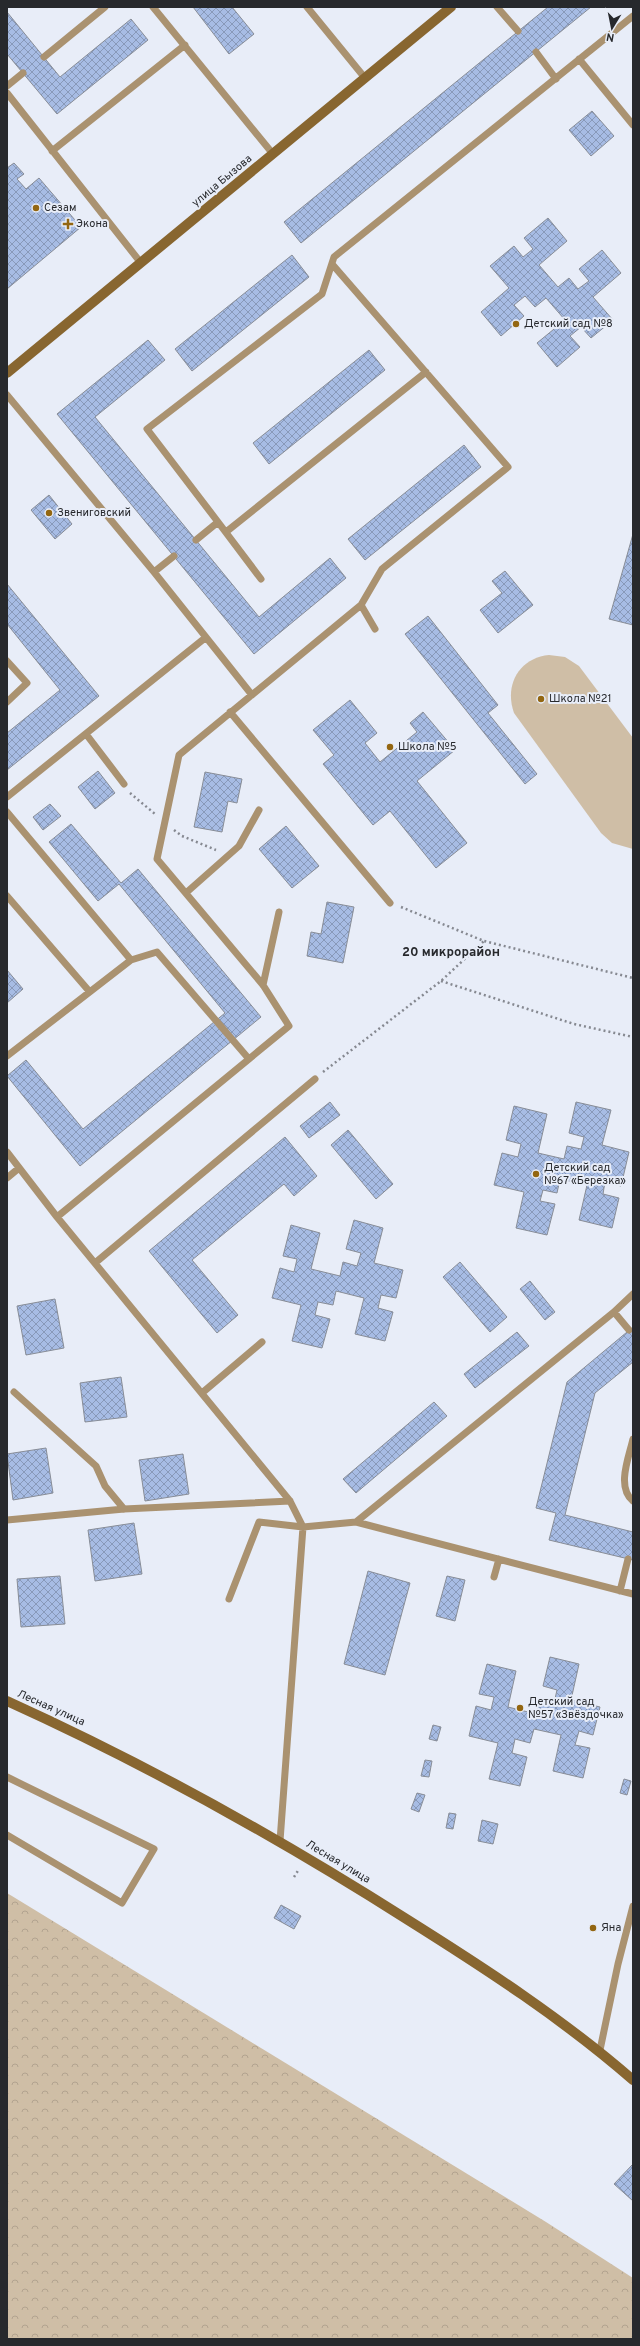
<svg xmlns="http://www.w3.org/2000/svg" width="640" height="2346" viewBox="0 0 640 2346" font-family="Overpass,sans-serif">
  <defs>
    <pattern id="forest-crowns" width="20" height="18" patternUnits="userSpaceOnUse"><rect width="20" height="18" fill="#cfbea6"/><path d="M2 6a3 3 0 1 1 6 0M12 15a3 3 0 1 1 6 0" fill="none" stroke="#b2a38f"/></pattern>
    <pattern id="building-cross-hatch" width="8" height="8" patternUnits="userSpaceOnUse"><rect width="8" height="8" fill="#a7bce4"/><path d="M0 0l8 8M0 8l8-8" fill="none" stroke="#8899b9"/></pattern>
  </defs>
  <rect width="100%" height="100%" fill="#e8edf8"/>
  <path fill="#cfbea6" d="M549,655L565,657L579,666L633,738V849L612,843L601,833L514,713C504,685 519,658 549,655Z"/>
  <path fill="url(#forest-crowns)" d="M7,1893L546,2222L633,2278V2339H7Z"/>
  <path fill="url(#building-cross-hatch)" stroke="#888d97" d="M193,7H232L254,34L229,54Z
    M548,7H591L301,243L284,222Z
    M7,12L60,77L131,19L148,40L57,114L7,54Z
    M592,111L614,136L591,156L569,130Z
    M14,163L24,174L17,179L26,189L39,178L81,227L7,289V168Z
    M548,218L567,241L539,265L558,287L569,278L578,289L589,281L579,269L602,250L621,273L593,297L613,320L591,338L581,327L570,336L580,347L557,367L537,343L565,320L546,298L535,307L525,296L514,305L524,316L501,336L481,312L509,288L490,266L514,246L523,257L533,249L524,238Z
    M292,255L309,277L192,371L175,349Z
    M148,340L165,360L95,417L259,617L330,558L346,578L254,654L57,414Z
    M369,350L385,370L269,464L253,443Z
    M464,445L481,467L365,560L348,539Z
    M49,495L72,524L55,539L31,510Z
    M633,534V625L609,619Z
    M505,571L533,605L498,633L480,610L502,593L492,581Z
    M7,584L99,696L7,770V733L60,690L7,624Z
    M428,616L498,705L488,713L537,774L525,784L405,634Z
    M350,700L377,733L365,743L380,762L417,732L410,723L423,712L455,750L417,781L467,843L436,868L390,811L373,825L323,764L334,755L313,730Z
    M98,771L115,793L95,809L78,787Z
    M205,772L242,779L237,803L228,801L222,832L194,827Z
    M50,804L61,816L43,830L33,817Z
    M71,824L121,883L138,869L261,1017L80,1166L7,1076L26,1060L83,1129L225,1013L119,884L98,901L49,842Z
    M286,826L319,866L292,888L259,849Z
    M327,902L354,907L343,963L307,956L311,932L321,934Z
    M7,970L23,989L7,1003Z
    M330,1102L340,1115L309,1138L300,1126Z
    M576,1102L611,1110L602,1145L629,1152L621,1186L605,1182L603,1194L619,1198L612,1228L579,1220L587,1185L560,1179L557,1193L543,1190L540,1201L555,1204L547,1235L516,1228L524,1192L494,1185L502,1153L518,1157L521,1144L506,1140L514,1106L547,1114L538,1153L564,1159L567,1146L581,1149L584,1137L569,1133Z
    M348,1130L393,1184L376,1199L331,1145Z
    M285,1137L317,1176L294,1196L284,1184L192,1260L238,1315L217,1333L149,1251Z
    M354,1220L383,1228L374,1263L403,1270L396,1298L381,1295L378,1308L393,1312L385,1341L355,1334L364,1298L336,1291L333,1305L318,1302L315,1315L330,1319L322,1348L292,1341L301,1305L272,1298L280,1268L294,1272L297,1259L283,1256L291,1225L320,1233L311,1269L340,1276L343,1262L357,1266L361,1253L346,1249Z
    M460,1262L507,1317L490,1332L443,1277Z
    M530,1281L555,1312L545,1320L520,1289Z
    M55,1299L64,1348L26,1355L17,1306Z
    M633,1327V1362L595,1393L565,1515L633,1532V1560L549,1540L556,1513L536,1508L567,1382Z
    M517,1332L529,1346L475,1388L464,1374Z
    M121,1377L127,1417L85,1422L80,1383Z
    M434,1402L447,1416L356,1493L343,1479Z
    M46,1448L53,1493L13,1500L7,1454Z
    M183,1454L189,1494L145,1501L139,1460Z
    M134,1523L142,1574L95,1581L88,1530Z
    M368,1571L410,1583L385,1675L344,1664Z
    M60,1576L65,1624L21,1627L17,1579Z
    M447,1576L465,1580L455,1621L436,1616Z
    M550,1657L579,1664L571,1700L600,1707L593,1735L579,1731L575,1745L590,1748L583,1778L553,1771L561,1735L534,1729L530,1743L515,1739L512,1753L527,1757L520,1786L489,1779L498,1743L469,1736L476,1706L491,1710L494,1697L479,1694L487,1664L516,1671L508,1707L536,1714L540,1699L554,1703L557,1690L543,1686Z
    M433,1725L441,1727L437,1741L429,1739Z
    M425,1760L432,1761L429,1777L421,1776Z
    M624,1779L631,1781L627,1795L620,1793Z
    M417,1793L425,1795L419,1812L411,1809Z
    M449,1813L456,1814L453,1829L446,1828Z
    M482,1820L498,1824L493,1844L478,1841Z
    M281,1905L301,1916L294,1929L274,1918Z
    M633,2164V2201L614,2184Z"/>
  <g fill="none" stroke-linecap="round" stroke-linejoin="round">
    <path stroke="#868991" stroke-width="2.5" stroke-dasharray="2 3" stroke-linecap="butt" d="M130,793L155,814
      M174,830L182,836L216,850
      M401,907L484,941L633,978
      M441,981L574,1024L633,1037
      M323,1072L441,981L484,941
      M312,1848L316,1842
      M294,1877L299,1869"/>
    <path stroke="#aa9270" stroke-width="7" d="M153,7L273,154
      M307,7L365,78
      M497,7L518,31
      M536,52L556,79
      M44,57L105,7
      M579,59L633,125
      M7,86L23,73
      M7,93L141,263
      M52,151L185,45
      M7,395L154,572L252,695
      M218,522L147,429L322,294L334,257L633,16
      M226,532L426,372
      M196,540L218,522L261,579
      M154,572L174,556
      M361,605L375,629
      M7,661L27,683L7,702
      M230,712L390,903
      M86,734L124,784
      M7,797L205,638
      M7,812L131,960L7,1056
      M187,892L239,846L259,810
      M7,896L89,991
      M131,960L157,952L249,1059
      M263,985L279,912
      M7,1152L57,1217L290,1501L303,1527L280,1841
      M7,1178L19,1168
      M57,1217L289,1026L263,985L157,859L179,755L361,605L382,569L508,467L332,264
      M95,1263L315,1079
      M614,1312L629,1330
      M14,1392L96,1466L105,1486L124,1509
      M202,1393L262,1342
      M633,1439C629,1457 616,1487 633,1501
      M7,1520L124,1509L290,1501
      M356,1522L633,1594
      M494,1577L499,1559
      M620,1591L628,1559
      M229,1599L259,1522L303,1527L356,1522L614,1312L633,1294
      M7,1777L154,1849L122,1903L7,1835
      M600,2050L618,1964L633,1906"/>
    <path stroke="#886630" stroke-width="10" d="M7,373L451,7
      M7,1701C146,1764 279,1838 408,1920C486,1969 563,2019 633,2080"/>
  </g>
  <g fill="#936611" stroke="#e8edf8" stroke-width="1.5">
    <circle cx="36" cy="208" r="4"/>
    <path d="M66 218h4v4h4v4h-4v4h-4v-4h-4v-4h4z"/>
    <circle cx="516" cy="324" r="4"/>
    <circle cx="49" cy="513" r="4"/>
    <circle cx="541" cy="699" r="4"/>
    <circle cx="390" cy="747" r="4"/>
    <circle cx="536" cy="1174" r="4"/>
    <circle cx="520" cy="1708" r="4"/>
    <circle cx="593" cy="1928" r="4"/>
  </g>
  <g text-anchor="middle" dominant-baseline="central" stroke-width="4" stroke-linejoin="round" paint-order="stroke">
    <g font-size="11" fill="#27292d" stroke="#e8edf8">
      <text transform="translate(222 181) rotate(-40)">улица Бызова</text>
      <text transform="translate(51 1708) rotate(24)">Лесная улица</text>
      <text transform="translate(338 1862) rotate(31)">Лесная улица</text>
    </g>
    <g font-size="11" fill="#27292d" stroke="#e8edf8" text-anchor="start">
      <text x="44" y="208">Сезам</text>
      <text x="76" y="224">Экона</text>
      <text x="524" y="324">Детский сад №8</text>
      <text x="57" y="513">Звениговский</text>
      <text x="549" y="699">Школа №21</text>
      <text x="398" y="747">Школа №5</text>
      <text x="544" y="1168">Детский сад<tspan x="544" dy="13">№67 «Березка»</tspan></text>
      <text x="528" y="1702">Детский сад<tspan x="528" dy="13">№57 «Звёздочка»</tspan></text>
      <text x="601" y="1928">Яна</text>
    </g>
    <g font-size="13" font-weight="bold" fill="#27292d" stroke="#e8edf8">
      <text x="451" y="953">20 микрорайон</text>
    </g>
  </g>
  <rect width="640" height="2346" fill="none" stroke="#27292d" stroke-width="16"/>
  <g transform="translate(612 28) rotate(190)" stroke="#e8edf8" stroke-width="3" paint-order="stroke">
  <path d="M0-3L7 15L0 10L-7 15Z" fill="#27292d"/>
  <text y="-6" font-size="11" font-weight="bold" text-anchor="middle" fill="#27292d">N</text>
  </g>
</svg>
